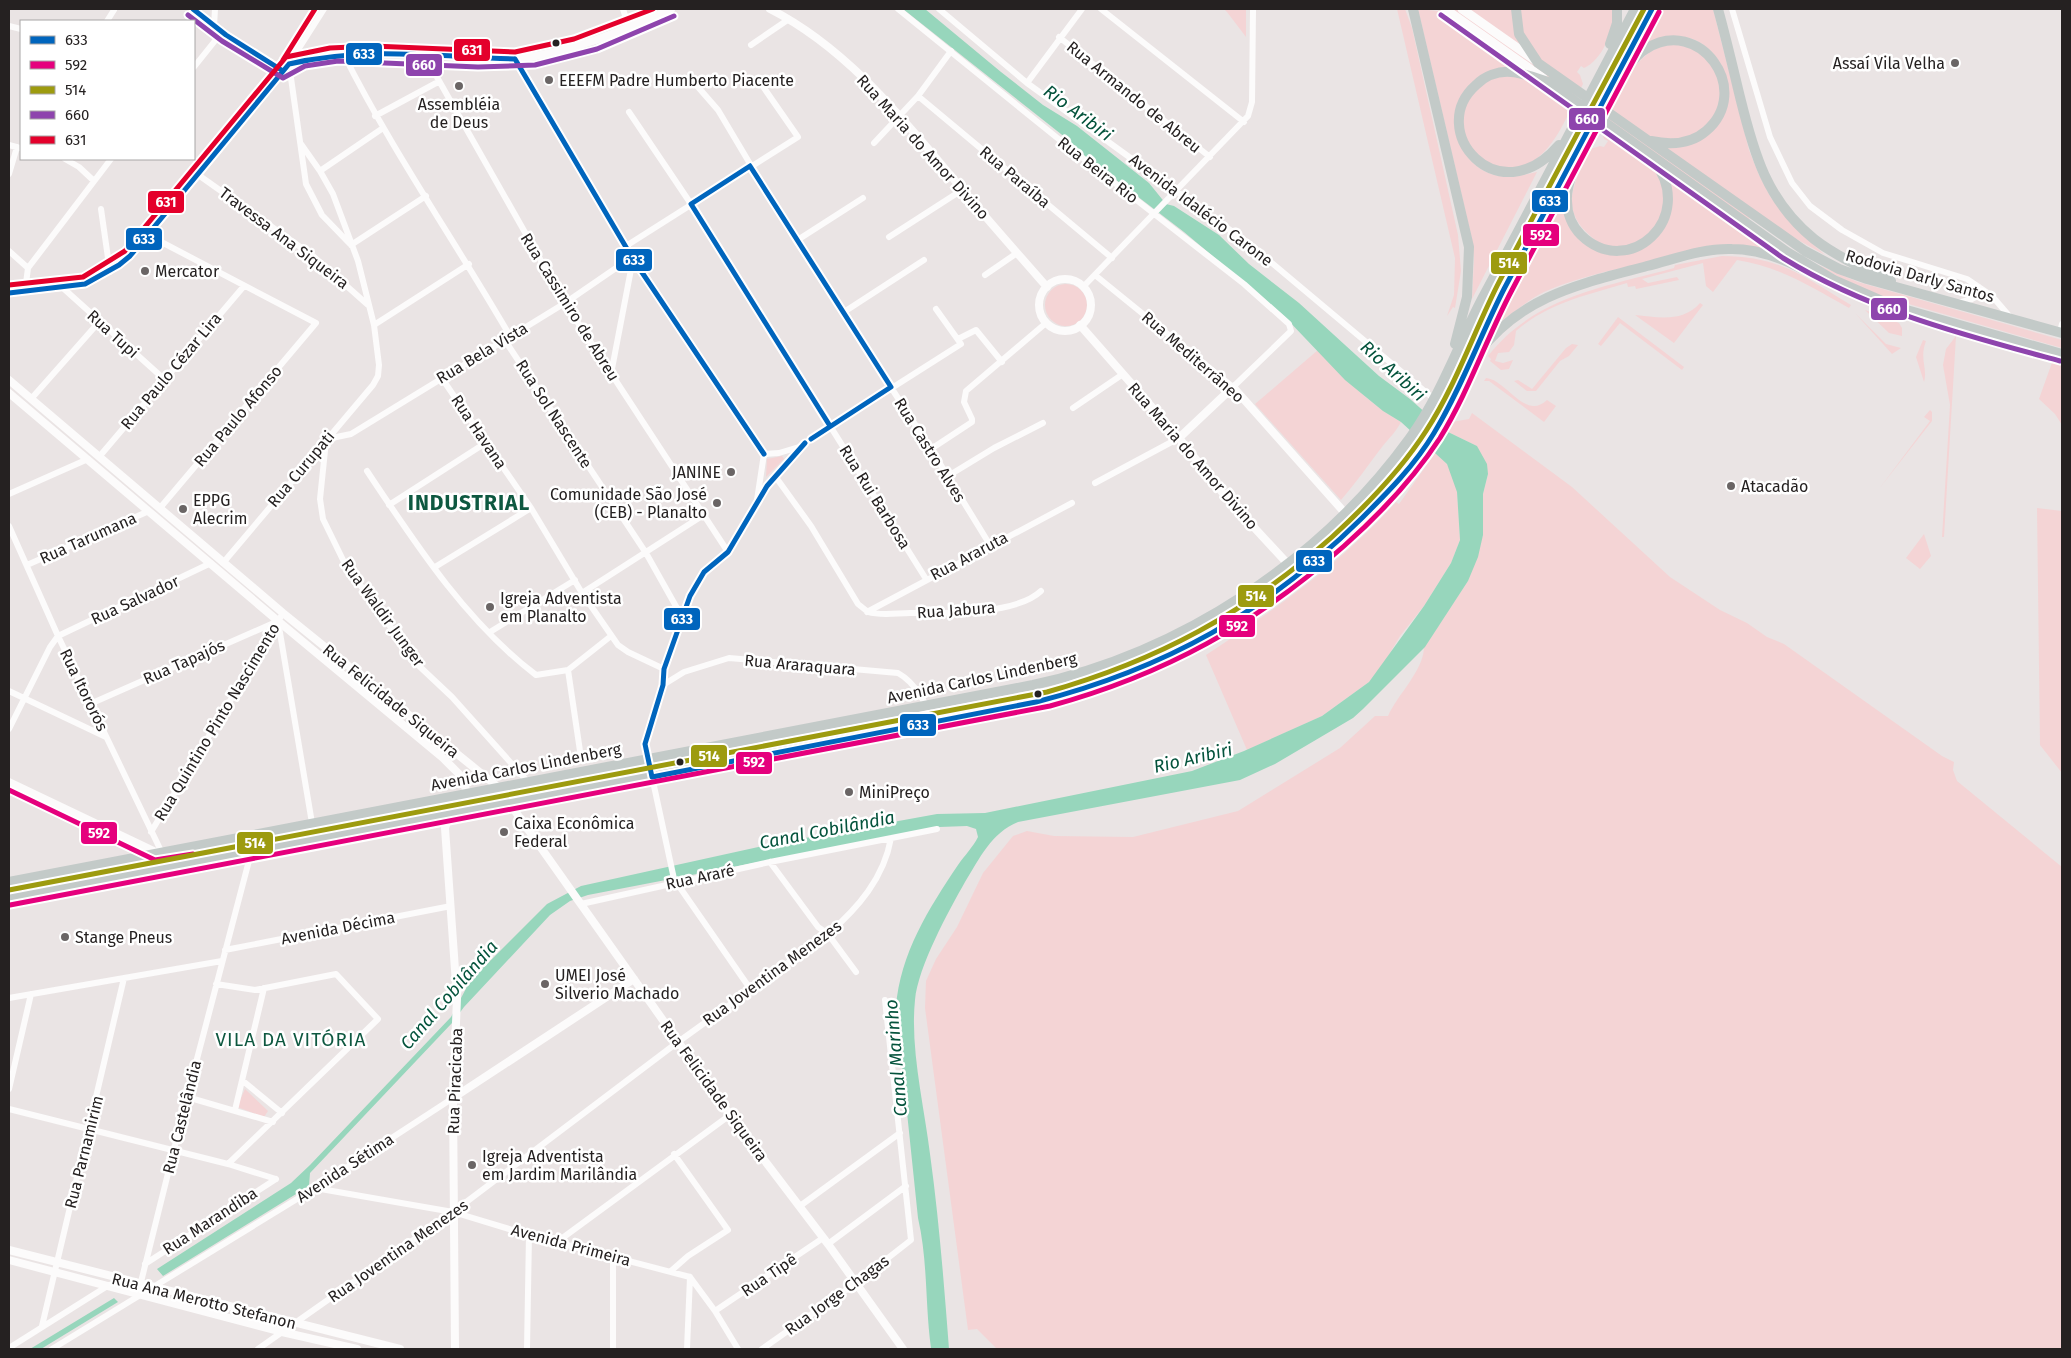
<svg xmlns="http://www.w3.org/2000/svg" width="2071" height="1358" viewBox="0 0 2071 1358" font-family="'Fira Sans',sans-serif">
  <rect width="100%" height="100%" fill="#eae4e4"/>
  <path fill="#f4d4d5" d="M1224,9H1246V37L1227,12Z
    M1397,9H1405L1412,28L1458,235L1461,271L1455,308L1453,307L1447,316L1454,295L1455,258Z
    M1418,9L1438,11L1440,9H1613C1614,29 1604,59 1584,68L1581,66L1577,72L1580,75L1583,84C1565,118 1548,176 1499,167C1490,166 1480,156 1473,151L1466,155C1486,181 1509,179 1537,172L1472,299L1474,259L1471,235Z
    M1641,9H1644L1490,302L1435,419V414L1431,417L1493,291Z
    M1662,9H1713L1749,150L1759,175L1771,198L1805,237L1825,255L1791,236L1755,211L1743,227L1772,249L1771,251L1751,246C1687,257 1602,266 1544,292C1528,300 1515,312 1500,322L1561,204C1571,225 1569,236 1595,250L1598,242C1557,212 1572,187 1590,149L1600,146L1604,147L1608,141L1604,139L1601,129C1618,97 1637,35 1685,46C1696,49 1707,55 1718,59C1694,29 1676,36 1645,43Z
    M1722,256C1780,256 1804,277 1851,305L1849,308C1811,287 1781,267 1737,260L1713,292L1706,286L1703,263L1642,279L1648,283L1677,277L1679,280L1636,289L1635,286L1628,287L1627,283C1587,295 1548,303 1516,331L1514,345L1509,352L1498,353L1495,361L1503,363L1513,360L1509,369L1501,370L1490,361L1491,359L1488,356C1535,296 1605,287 1674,268L1675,265Z
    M1816,264L1858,282L2062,340V348L1881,296L1853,285Z
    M1045 305a21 21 0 1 1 42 0a21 21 0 1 1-42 0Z
    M1700,303L1703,305L1674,343L1635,315C1657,317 1683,323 1700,303Z
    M1865,310L1899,323L1902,328V336L1889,333Z
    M1855,313L1886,344L1901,348L1892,354Z
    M1618,317L1684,367L1682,370L1620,323L1601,346L1598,344Z
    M1956,336L1944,537H1942L1950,405L1943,365L1946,349Z
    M1923,340L1926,341C1919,359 1928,369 1924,382L1916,357Z
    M1572,344L1578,345L1569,356L1560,361L1536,391H1527L1514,381L1518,380L1532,389L1566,348Z
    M1318,350C1347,379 1365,401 1401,422C1396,432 1389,438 1382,447C1368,465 1356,483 1341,500L1255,404Z
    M2054,357L2062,360V425L2055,414L2039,399Z
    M1486,378C1507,380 1525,421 1547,400L1556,406L1544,422L1489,381H1484Z
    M1930,410L1932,412V421L1879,489L1930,421L1924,417Z
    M1472,413L1572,487L1670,577L1720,610L1747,623L1767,637L1784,644L1942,756L1954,762L1953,770L1957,781L2062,867V1349H997L977,1329L968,1330L925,1008L926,981L936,959L957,927L983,873L1013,836L1027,831L1054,836L1133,837L1238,811L1340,748L1375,716H1388C1398,694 1423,671 1424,648L1468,581L1483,535V494L1488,474L1477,446L1446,431L1452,422L1469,419Z
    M1420,435L1419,439L1423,437L1374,496L1372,494Z
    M1436,452L1447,464L1454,478L1457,492L1460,540L1451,563L1424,606L1400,636L1380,670L1369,682L1322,716L1247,750L1206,655C1274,610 1342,563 1396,502L1399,504Z
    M782,456L784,459L766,477L767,459Z
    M1367,499L1369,502L1301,565L1298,562Z
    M2037,508L2062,511V773L2040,745Z
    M1924,534L1931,556L1920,569L1906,558Z
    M1287,572L1291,573C1228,623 1158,662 1081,684C1037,696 992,704 947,712L946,709C991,700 1036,693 1080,680C1156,658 1225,620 1287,572Z
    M451,804L448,809L9,893V889Z
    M245,1089L268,1111L264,1117L237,1107Z"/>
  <path fill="#97d6bc" d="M903,9H925L1001,72L1043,105L1077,126L1149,183L1166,204L1174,206L1219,235L1249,264L1299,303L1379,376L1410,399L1446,431L1477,446L1487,464L1488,474L1483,494V535L1478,557L1468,581L1425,647L1363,709L1353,718L1275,764L1240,780L1018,822C991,833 980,858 965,882C948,912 918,967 915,1000C910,1049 924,1105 930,1154C939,1219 944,1284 949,1349L931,1348C925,1305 928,1261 918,1218L896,1007C900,954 929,908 958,865C965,855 973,847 978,837L976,829L967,826L939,827L588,895L570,901L550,915L464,1007L452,1023L310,1173L309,1186L163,1276L157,1269L291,1183L310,1165L451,1017L470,981L547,904L581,886L772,844L937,814L985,813L1192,771L1244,751L1322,716L1369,682L1424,606L1451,563L1460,540L1457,492L1447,464L1401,422L1383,411L1345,380L1284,316L1184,232L1086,157L1066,138Z
    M114,1298L118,1302L41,1349H30Z"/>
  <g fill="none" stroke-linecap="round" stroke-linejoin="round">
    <path stroke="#fcfbfb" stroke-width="6" d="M324,9L289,64L306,184L322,215L350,244
      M623,9L629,28
      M898,9L1066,145L1244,284L1289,324L1291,331L1233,387L1095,275
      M939,9L1027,83L1248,243L1434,399
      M1101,9L1244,122
      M1732,9L1770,137L1792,183L1810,206L1842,230L1883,253L1967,279L1992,296L2011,318
      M107,21L114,10
      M9,26L21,29
      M214,26L215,9
      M1059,37L1210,157
      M751,45L789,19
      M343,53C392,151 455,241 510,336
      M425,56L565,303L728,552
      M515,59L633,259L764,454
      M194,67L222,32
      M691,79L718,110L796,241L931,449L990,545
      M1027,83L1082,9
      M918,96L1112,258
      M629,112L691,204L926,579
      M375,116L438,82
      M874,143L918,96L951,51
      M9,145L20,148
      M65,159L79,167L94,181
      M320,171L383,128
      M9,174L17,147
      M197,174L313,256L368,305
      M101,209L110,272
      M148,235L316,323L160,508
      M889,237L962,190
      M796,241L863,198
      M351,245L426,196
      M626,246L798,137L764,88
      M9,251L28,268
      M985,275L1017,253
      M1083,287L1248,116L1252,102L1253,9
      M63,288L164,379
      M25,291L28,268L111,159
      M1958,303L1972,299L1981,293L1979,287
      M844,312L924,260
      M374,325L469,264
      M2060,332L2062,324
      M504,339L646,553L682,617
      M958,339L976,330L1002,362
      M611,374L633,259
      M441,377L531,508L582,593L618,645L628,652L664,669
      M31,399L99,322
      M1073,408L1123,374
      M327,439L351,434L565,303L632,257
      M326,441L320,499L323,519L345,564L418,665L452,697L528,782
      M931,449L972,422V419L964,402L966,391L1046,323
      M764,454L779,453L799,447L961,344L936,309
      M99,457L244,286
      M367,471C415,543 466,622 536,675L568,670L611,636
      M775,476L811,526L858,604L868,612C881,616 897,613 910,613C944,613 1016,615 1041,591
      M948,476L994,448L1043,423
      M1095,483L1179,438
      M9,494L88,459
      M757,500L764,454
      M389,505L487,442
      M9,526L58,636L162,853
      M223,563L373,385L378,376L379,365L374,325L358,261L333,194L320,171L301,144
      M27,565L149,511
      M435,567L531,508
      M582,593L702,516
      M867,612L1072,503
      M278,621L312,823
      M490,632L575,580
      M568,670L580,751
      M663,685L684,672L729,658L898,673C916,683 926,704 934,722
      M9,691L106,737
      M90,704L276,622
      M9,729L50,647L58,636L211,563
      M151,832L283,613
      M770,862L818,927L828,934L856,972
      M581,904L770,862L937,829
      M225,950L451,906
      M216,984L255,990L336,974L378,1019L228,1164
      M751,990L674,879L645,744L663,685L664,669L690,596L704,572L728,552L767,486L805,443
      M9,998L222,961
      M243,1081L282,1113
      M9,1089L31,994
      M187,1097L273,1122
      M9,1109L228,1164L276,1179
      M235,1110L264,988
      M315,1188L453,1212L529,1235L690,1277
      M800,1206L900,1133
      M557,1242L730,1115
      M828,1244L906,1186
      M145,1264L276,1179
      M671,1271L688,1256L728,1230L674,1154
      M690,1277L715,1311L738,1349
      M138,1294L187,1097L251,853
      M715,1311L823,1238
      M42,1326L124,978
      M9,1348L109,1285
      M52,1349L315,1188L453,1098
      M258,1349L453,1212L678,1042L828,934C858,908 884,878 891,838
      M527,1349L529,1235
      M613,1349V1257
      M687,1349L690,1277
      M762,1349L856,1283L911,1240L885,1000"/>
    <path stroke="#fcfbfb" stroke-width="8" d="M193,9L226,35L283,71
      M770,9C847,48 902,118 957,183C986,218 1017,253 1047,287
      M1039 305a26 26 0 1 1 52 0a26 26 0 1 1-52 0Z
      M9,293L85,284L119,265L130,256L172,206L289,64C344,47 403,54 459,57C478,58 498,61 516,59C571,53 622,31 671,9
      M1080,325L1179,438L1226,497L1287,563
      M9,380L283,613L498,787L730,1115L828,1244L903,1349
      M9,393L278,621L443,758L462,777L467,793L448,819L445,828L457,998L453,1098L455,1349
      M1179,438L1233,387L1344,512
      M9,782L158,853
      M453,1098L634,979
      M9,1250L400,1349
      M9,1260L282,1332L357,1349"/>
    <path stroke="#fcfbfb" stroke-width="9" d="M1445,9L1543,78
      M1462,9L1536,61"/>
    <path stroke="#c3cac8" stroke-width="10" d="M1413,9L1469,247L1467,297L1455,344
      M1516,9L1519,34L1538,63L1805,251L1839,269L1867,279L2062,333
      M1718,9C1726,38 1733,68 1740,97C1754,154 1767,201 1814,239C1837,257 1865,269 1891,281
      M1610,44L1617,23V9
      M1625,71C1631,63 1637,54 1646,49C1699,15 1754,90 1706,131C1690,145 1670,145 1651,141
      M1559,145C1498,216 1425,130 1476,85C1485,76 1498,71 1511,72C1524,73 1536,78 1548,82L1787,252L1834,280L1896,307L2062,354
      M1574,167C1571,178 1566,189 1567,201C1567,213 1572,226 1581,235C1628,281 1698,218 1654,161
      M1479,352C1523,295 1581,284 1647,266C1675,259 1703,248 1732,249C1757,249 1779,257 1801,268
      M9,882L1033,685C1181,653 1321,561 1410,438C1441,395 1458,345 1482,299C1534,203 1584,105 1635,9
      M9,898L1049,699C1163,671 1261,614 1347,533C1378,504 1408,472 1432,436C1462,390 1479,337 1504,289C1554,196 1603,102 1652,9"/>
    <defs>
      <path id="bus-1" d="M193,9L226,35L283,71
        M515,59L633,259L764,454
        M750,166L891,387
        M691,204L830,426
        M691,204L750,166
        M9,293L85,284L119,265L130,256L289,64C364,46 439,57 515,59
        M811,439L891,387
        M805,443L767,486L728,552L704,572L690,596L664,669L663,685L645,744L652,777L1036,702C1165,669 1267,612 1362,518C1388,492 1415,465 1434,433C1462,387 1480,336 1504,289C1553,195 1603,102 1652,9"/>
      <path id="bus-2" d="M9,790L155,860L193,854
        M10,905L1050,706C1164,675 1256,624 1344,546C1380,514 1414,478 1440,438C1469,391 1486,339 1512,290C1561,198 1610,105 1659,12"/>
      <path id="bus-3" d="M9,890L1047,692C1157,661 1246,613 1332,537C1367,505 1401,470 1426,431C1456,385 1473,334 1497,286C1545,193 1595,101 1644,9"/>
      <path id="bus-4" d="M188,15L222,41L283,78L305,66L338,61L478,67L535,65L597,49L674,16
        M1441,15L1783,258C1869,311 1964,335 2060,361"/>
      <path id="bus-5" d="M283,60L315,9
        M9,285L83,277L125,251L286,57L330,48L373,46L515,52L574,39L653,9"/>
    </defs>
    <use href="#bus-1" stroke="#fff" stroke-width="9"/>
    <use href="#bus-2" stroke="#fff" stroke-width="9"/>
    <use href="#bus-3" stroke="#fff" stroke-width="9"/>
    <use href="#bus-4" stroke="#fff" stroke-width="9"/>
    <use href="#bus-5" stroke="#fff" stroke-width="9"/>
    <use href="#bus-1" stroke="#0065bd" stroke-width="5"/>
    <use href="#bus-2" stroke="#e5007d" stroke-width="5"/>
    <use href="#bus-3" stroke="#9d9b0f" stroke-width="5"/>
    <use href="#bus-4" stroke="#8e44ad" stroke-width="5"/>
    <use href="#bus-5" stroke="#e4002b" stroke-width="5"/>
  </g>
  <g fill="#252121" stroke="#fff" stroke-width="2">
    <circle cx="556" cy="43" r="4.5"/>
    <circle cx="1038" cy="694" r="4.5"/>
    <circle cx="680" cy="762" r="4.5"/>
  </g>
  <g fill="#6a6565" stroke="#fff" stroke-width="2">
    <circle cx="1955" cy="63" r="5"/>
    <circle cx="549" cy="80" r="5"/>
    <circle cx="459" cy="86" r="5"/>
    <circle cx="145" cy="271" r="5"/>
    <circle cx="731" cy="472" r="5"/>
    <circle cx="1731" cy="486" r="5"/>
    <circle cx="717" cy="503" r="5"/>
    <circle cx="183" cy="509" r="5"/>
    <circle cx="490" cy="607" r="5"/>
    <circle cx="849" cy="792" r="5"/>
    <circle cx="504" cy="832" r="5"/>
    <circle cx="65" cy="937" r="5"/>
    <circle cx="545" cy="984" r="5"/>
    <circle cx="472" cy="1165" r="5"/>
  </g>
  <g text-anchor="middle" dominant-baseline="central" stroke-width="5" stroke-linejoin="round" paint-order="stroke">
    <g font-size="16" fill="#252121" stroke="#fff" text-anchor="start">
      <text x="1945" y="63" text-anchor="end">Assaí Vila Velha</text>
      <text x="559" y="80">EEEFM Padre Humberto Piacente</text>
      <text x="459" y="104" text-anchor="middle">Assembléia<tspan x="459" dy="18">de Deus</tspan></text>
      <text x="155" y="271">Mercator</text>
      <text x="721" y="472" text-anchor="end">JANINE</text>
      <text x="1741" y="486">Atacadão</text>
      <text x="707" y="494" text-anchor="end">Comunidade São José<tspan x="707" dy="18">(CEB) - Planalto</tspan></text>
      <text x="193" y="500">EPPG<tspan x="193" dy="18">Alecrim</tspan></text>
      <text x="500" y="598">Igreja Adventista<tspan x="500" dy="18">em Planalto</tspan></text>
      <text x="859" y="792">MiniPreço</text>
      <text x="514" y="823">Caixa Econômica<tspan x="514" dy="18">Federal</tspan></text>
      <text x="75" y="937">Stange Pneus</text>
      <text x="555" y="975">UMEI José<tspan x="555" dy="18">Silverio Machado</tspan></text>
      <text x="482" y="1156">Igreja Adventista<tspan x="482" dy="18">em Jardim Marilândia</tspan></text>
    </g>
    <g font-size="16" fill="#252121" stroke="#fff">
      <text transform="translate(1134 97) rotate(39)">Rua Armando de Abreu</text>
      <text transform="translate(923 147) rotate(48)">Rua Maria do Amor Divino</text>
      <text transform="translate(1098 170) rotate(38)">Rua Beira Rio</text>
      <text transform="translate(1015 177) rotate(40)">Rua Paraíba</text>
      <text transform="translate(1201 210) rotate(37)">Avenida Idalécio Carone</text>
      <text transform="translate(284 238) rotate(37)">Travessa Ana Siqueira</text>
      <text transform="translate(1920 276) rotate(16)">Rodovia Darly Santos</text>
      <text transform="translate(570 307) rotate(58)">Rua Cassimiro de Abreu</text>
      <text transform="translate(113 334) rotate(42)">Rua Tupi</text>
      <text transform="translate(482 353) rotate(-31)">Rua Bela Vista</text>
      <text transform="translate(1193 357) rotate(41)">Rua Mediterrâneo</text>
      <text transform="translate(171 371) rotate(-50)">Rua Paulo Cézar Lira</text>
      <text transform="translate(554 414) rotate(57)">Rua Sol Nascente</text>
      <text transform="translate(238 416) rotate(-50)">Rua Paulo Afonso</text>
      <text transform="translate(479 432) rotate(56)">Rua Havana</text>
      <text transform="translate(930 450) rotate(58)">Rua Castro Alves</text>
      <text transform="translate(1193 456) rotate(49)">Rua Maria do Amor Divino</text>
      <text transform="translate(301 469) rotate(-50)">Rua Curupati</text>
      <text transform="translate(875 497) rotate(58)">Rua Rui Barbosa</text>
      <text transform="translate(88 538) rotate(-24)">Rua Tarumana</text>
      <text transform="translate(969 556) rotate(-28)">Rua Araruta</text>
      <text transform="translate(135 600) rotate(-25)">Rua Salvador</text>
      <text transform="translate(956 610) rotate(-4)">Rua Jabura</text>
      <text transform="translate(383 613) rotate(54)">Rua Waldir Junger</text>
      <text transform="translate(184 662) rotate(-24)">Rua Tapajós</text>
      <text transform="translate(800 665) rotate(5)">Rua Araraquara</text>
      <text transform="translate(982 678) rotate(-12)">Avenida Carlos Lindenberg</text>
      <text transform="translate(84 690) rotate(64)">Rua Itororós</text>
      <text transform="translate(391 701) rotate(39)">Rua Felicidade Siqueira</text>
      <text transform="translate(217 722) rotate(-59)">Rua Quintino Pinto Nascimento</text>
      <text transform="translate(526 767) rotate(-11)">Avenida Carlos Lindenberg</text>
      <text transform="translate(700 877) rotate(-12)">Rua Araré</text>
      <text transform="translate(338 928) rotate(-11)">Avenida Décima</text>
      <text transform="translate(772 973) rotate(-36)">Rua Joventina Menezes</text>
      <text transform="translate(455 1081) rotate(-88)">Rua Piracicaba</text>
      <text transform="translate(714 1091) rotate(54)">Rua Felicidade Siqueira</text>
      <text transform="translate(182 1117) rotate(-76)">Rua Castelândia</text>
      <text transform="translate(84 1152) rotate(-76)">Rua Parnamirim</text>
      <text transform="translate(345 1168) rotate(-33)">Avenida Sétima</text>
      <text transform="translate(210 1221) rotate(-33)">Rua Marandiba</text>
      <text transform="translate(571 1245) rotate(15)">Avenida Primeira</text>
      <text transform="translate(398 1251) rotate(-35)">Rua Joventina Menezes</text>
      <text transform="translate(769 1275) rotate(-34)">Rua Tipê</text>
      <text transform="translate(837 1295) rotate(-36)">Rua Jorge Chagas</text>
      <text transform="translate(204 1301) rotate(14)">Rua Ana Merotto Stefanon</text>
    </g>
    <g font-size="18" font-style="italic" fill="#04533c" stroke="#fff">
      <text transform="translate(1078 113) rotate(37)">Rio Aribiri</text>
      <text transform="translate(1393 371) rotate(42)">Rio Aribiri</text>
      <text transform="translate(1193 758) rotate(-13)">Rio Aribiri</text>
      <text transform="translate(827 830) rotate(-11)">Canal Cobilândia</text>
      <text transform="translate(449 995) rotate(-49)">Canal Cobilândia</text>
      <text transform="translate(896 1058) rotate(-95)">Canal Marinho</text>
    </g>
    <g font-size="19" letter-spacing="1" fill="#0e5840" stroke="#fff">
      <text x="291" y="1039">VILA DA VITÓRIA</text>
    </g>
    <g font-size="21" font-weight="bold" letter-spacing="1" fill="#0e5840" stroke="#fff">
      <text x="469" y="503">INDUSTRIAL</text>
    </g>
  </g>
  <g stroke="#fff" stroke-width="2">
    <rect x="453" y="38" width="38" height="24" rx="5" fill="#e4002b"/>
    <rect x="345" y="42" width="38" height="24" rx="5" fill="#0065bd"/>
    <rect x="405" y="53" width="38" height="24" rx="5" fill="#8e44ad"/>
    <rect x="1568" y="107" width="38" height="24" rx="5" fill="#8e44ad"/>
    <rect x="1531" y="189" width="38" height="24" rx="5" fill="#0065bd"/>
    <rect x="147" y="190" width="38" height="24" rx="5" fill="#e4002b"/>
    <rect x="1522" y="223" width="38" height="24" rx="5" fill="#e5007d"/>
    <rect x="125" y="227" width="38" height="24" rx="5" fill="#0065bd"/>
    <rect x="615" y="248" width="38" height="24" rx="5" fill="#0065bd"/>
    <rect x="1490" y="251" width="38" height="24" rx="5" fill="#9d9b0f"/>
    <rect x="1870" y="297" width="38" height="24" rx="5" fill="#8e44ad"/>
    <rect x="1295" y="549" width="38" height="24" rx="5" fill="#0065bd"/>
    <rect x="1237" y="584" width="38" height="24" rx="5" fill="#9d9b0f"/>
    <rect x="663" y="607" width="38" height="24" rx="5" fill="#0065bd"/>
    <rect x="1218" y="614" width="38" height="24" rx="5" fill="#e5007d"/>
    <rect x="899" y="713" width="38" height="24" rx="5" fill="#0065bd"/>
    <rect x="690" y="744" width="38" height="24" rx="5" fill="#9d9b0f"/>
    <rect x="735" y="751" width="38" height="24" rx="5" fill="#e5007d"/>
    <rect x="80" y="821" width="38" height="24" rx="5" fill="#e5007d"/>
    <rect x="236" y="831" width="38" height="24" rx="5" fill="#9d9b0f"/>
  </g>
  <g font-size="14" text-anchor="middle" font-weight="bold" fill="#fff">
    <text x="472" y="55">631</text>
    <text x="364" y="59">633</text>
    <text x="424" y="70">660</text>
    <text x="1587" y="124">660</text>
    <text x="1550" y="206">633</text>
    <text x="166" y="207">631</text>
    <text x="1541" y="240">592</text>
    <text x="144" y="244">633</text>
    <text x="634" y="265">633</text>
    <text x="1509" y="268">514</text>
    <text x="1889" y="314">660</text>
    <text x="1314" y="566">633</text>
    <text x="1256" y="601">514</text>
    <text x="682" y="624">633</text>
    <text x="1237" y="631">592</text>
    <text x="918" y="730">633</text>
    <text x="709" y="761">514</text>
    <text x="754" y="767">592</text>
    <text x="99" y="838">592</text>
    <text x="255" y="848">514</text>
  </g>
  <rect width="2071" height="1358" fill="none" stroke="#252121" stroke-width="20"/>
  <rect x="20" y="20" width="175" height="140" fill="#ffffff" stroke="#a8a6a6"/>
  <rect x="30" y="36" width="25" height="8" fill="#0065bd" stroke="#a8a6a6"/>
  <text x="65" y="45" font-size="15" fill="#252121">633</text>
  <rect x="30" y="61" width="25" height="8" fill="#e5007d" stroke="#a8a6a6"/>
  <text x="65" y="70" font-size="15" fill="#252121">592</text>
  <rect x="30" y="86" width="25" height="8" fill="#9d9b0f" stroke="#a8a6a6"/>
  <text x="65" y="95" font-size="15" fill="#252121">514</text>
  <rect x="30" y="111" width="25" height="8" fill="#8e44ad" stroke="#a8a6a6"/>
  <text x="65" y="120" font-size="15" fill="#252121">660</text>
  <rect x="30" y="136" width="25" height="8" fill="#e4002b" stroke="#a8a6a6"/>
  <text x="65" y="145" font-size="15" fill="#252121">631</text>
</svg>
